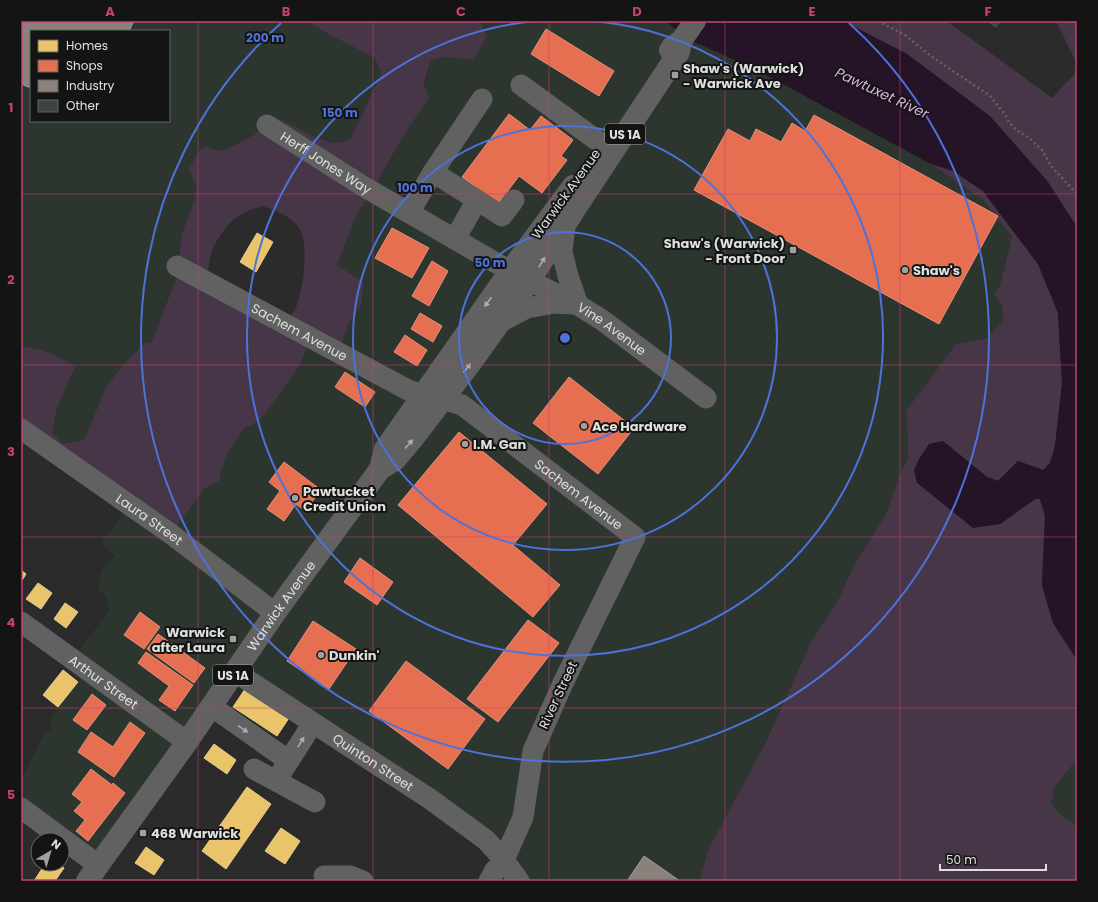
<svg xmlns="http://www.w3.org/2000/svg" width="1098" height="902" viewBox="0 0 1098 902" font-family="Poppins,sans-serif">
  <rect width="100%" height="100%" fill="#2a2b2a"/>
  <path fill="#2d352f" fill-rule="evenodd" d="M21,21H304L312,24L328,34L375,58L381,74L350,140L333,143L314,137L259,131L254,135L229,148L218,151L206,146L189,169L196,187L194,201L182,233L176,278L152,342L107,385L84,440L63,444L52,432L57,408L75,367L33,348L21,346ZM31,31H169V121H31Z
    M480,21H665L690,40L753,68L931,164L982,199L1012,237L1000,285L994,295L1002,305L1003,321L987,338L956,344L908,437V459L899,476L887,512L853,567L839,598L811,642L765,744L700,879L704,881H522L508,853L241,673L98,865L21,811V778L26,770L45,732L53,729L50,724L51,718L87,670L74,658L110,609L105,596L97,588L101,580L99,576L103,568L115,556L104,546L102,541L126,510L168,538L204,489L221,480L220,475L227,454L246,428L253,425L262,418L299,367L311,339L342,352L343,339L349,323L361,306L337,265L357,213L373,192L386,166L407,130L429,99L424,83L430,61L444,57L474,60L487,36Z
    M1077,759V826L1062,816L1051,804L1055,787Z"/>
  <path fill="#463647" fill-rule="evenodd" d="M304,21H480L487,36L474,60L444,57L430,61L424,83L429,99L407,130L386,166L373,192L357,213L337,265L363,282L361,306L349,323L343,339L342,352L311,339L299,367L262,418L253,425L245,428L227,454L220,475L221,480L204,489L168,538L21,437V346C43,349 56,354 75,367L57,408L52,432L63,444L84,440L107,385L128,360L145,343L152,342L176,278L182,233L194,201L196,187L189,169L200,149L206,146L218,151L229,148L254,135L259,131L283,120L314,137L333,143L350,140L381,74L375,58L328,34L312,24ZM263,206C276,211 291,216 299,228C310,242 303,294 295,309C293,314 289,318 286,322L207,280C208,272 209,265 210,258C213,244 227,222 240,215C247,211 255,208 263,206Z
    M843,21H947L1052,98L1077,71V227L1046,180L907,54Z
    M1056,21H1077V64Z
    M932,163L953,171L983,191L1038,264L1058,313L1062,384L1055,446L1050,463L1043,470L1018,461L998,481L987,477L943,441L1000,524L1035,499H1040L1045,516L1042,585L1053,623L1077,660V759L1055,787L1051,804L1062,816L1077,826V881H704L700,879L708,850L765,744L811,642L839,598L853,567L887,512L899,476L908,459V437L906,411L956,344L987,338L1003,321L1002,305L994,295L1000,285L1012,237L982,199L931,164Z"/>
  <path fill="#251327" d="M665,21H843L907,54L990,116L1048,182L1077,227V660L1053,623L1042,585L1045,516L1040,499H1035L1000,524L973,528L917,483L914,470L919,459L929,444L943,441L987,477L998,481L1018,461L1043,470L1050,463L1055,446L1062,384L1058,313L1038,264L983,191L953,171L931,164L753,68L690,40Z"/>
  <path fill="#e9c46a" stroke="#e6cc8d" d="M257,233L273,242L256,272L240,262Z
    M21,570L26,574L21,582Z
    M38,583L52,593L41,609L26,599Z
    M65,603L78,612L66,628L54,619Z
    M63,670L78,682L58,707L43,695Z
    M247,686L291,715L277,736L233,707Z
    M214,744L236,760L227,774L204,758Z
    M247,787L271,804L226,869L202,851Z
    M281,828L300,841L285,864L265,851Z
    M146,847L164,860L154,875L135,863Z
    M45,864H58L64,868L55,881H34Z"/>
  <path fill="#e76f51" stroke="#e4917b" d="M546,29L614,71L599,96L531,54Z
    M509,114L530,130L541,116L573,140L561,156L567,160L542,193L519,176L498,204L462,177Z
    M814,115L998,216L939,324L694,190L728,129L750,141L756,129L781,142L792,123L805,131Z
    M392,228L429,248L412,278L375,258Z
    M432,261L448,271L429,306L412,296Z
    M420,313L442,326L433,342L411,329Z
    M405,335L427,350L417,366L394,352Z
    M345,372L375,392L365,407L335,387Z
    M569,377L634,428L598,474L533,423Z
    M459,432L547,504L513,545L560,585L533,617L398,505Z
    M284,462L321,490L305,511L296,504L284,521L267,509L280,491L269,482Z
    M360,558L393,582L377,605L344,582Z
    M140,612L160,627L144,649L124,635Z
    M528,620L559,643L498,722L467,699Z
    M313,621L356,649L329,689L287,661Z
    M158,634L205,668L194,683L147,649Z
    M146,652L193,685L175,711L159,700L169,686L138,663Z
    M406,661L485,719L448,769L369,711Z
    M92,694L106,705L87,730L73,720Z
    M130,722L145,733L114,777L78,752L91,732L113,747Z
    M91,769L112,785L113,783L125,793L88,841L76,831L85,820L74,811L82,802L72,794Z"/>
  <path fill="#8a817c" stroke="#a39e99" d="M21,21H134L129,31H31V88L21,84Z
    M644,856L680,881H627Z"/>
  <path fill="#3e4440" stroke="#535453" d="M987,21H1000L996,27Z"/>
  <g fill="none" stroke-linecap="round" stroke-linejoin="round">
    <path stroke="#636463" stroke-width="2.5" stroke-dasharray="2 3" stroke-linecap="butt" d="M878,21L905,35L932,57L989,95L1004,113L1009,122L1016,130L1028,137L1042,150L1051,166L1077,194"/>
    <g stroke="#606160" stroke-width="21">
      <path d="M521,85L602,144"/>
      <path d="M482,99L433,172L502,216L514,200"/>
      <path id="s1" d="M267,125L361,185L510,271L578,305L602,320L706,398"/>
      <path d="M409,213L433,172"/>
      <path d="M565,225L562,252L568,276L578,305"/>
      <path d="M455,239L477,200"/>
      <path id="s2" d="M177,266L408,390L424,395"/>
      <path d="M500,322L527,308L555,303L573,304"/>
      <path id="s3" d="M443,399L462,405L635,537L563,683L533,751L523,817L504,860"/>
      <path id="s4" d="M21,429L171,534L275,613"/>
      <path id="s5" d="M21,622L187,742"/>
      <path id="s6" d="M235,672L430,799L486,840L504,860L519,881"/>
      <path d="M211,706L289,761"/>
      <path d="M254,769L315,802"/>
      <path d="M281,773L313,723"/>
      <path d="M21,808L98,865"/>
      <path d="M324,876H350L363,881"/>
      <path d="M489,881L495,870"/>
    </g>
    <g stroke="#606160" stroke-width="22">
      <path d="M670,50L672,47L681,41L695,21"/>
      <path d="M380,469L385,449L510,271L573,186"/>
      <path id="s7" d="M87,881L187,742L275,613L380,469L395,460L411,441L470,364L530,280L577,206L679,52L681,41"/>
    </g>
  </g>
  <defs><path id="oneway-solid" d="M-6-.8H1V-3.2L6.5 0L1 3.2V.8H-6Z"/></defs>
  <g fill="#acadac">
    <use href="#oneway-solid" transform="translate(542 262) rotate(-58)"/>
    <use href="#oneway-solid" transform="translate(488 302) rotate(126)"/>
    <use href="#oneway-solid" transform="translate(467 368) rotate(-52)"/>
    <use href="#oneway-solid" transform="translate(409 444) rotate(-49)"/>
    <use href="#oneway-solid" transform="translate(243 729) rotate(35)"/>
    <use href="#oneway-solid" transform="translate(301 742) rotate(-58)"/>
  </g>
  <path fill="none" stroke="#c84075" stroke-width="1" stroke-opacity="0.55" d="M198,21V881M373,21V881M549,21V881M725,21V881M900,21V881M21,194H1077M21,365H1077M21,537H1077M21,708H1077"/>
  <g fill="none" stroke="#4d72da" stroke-width="2">
    <circle cx="565" cy="338" r="106"/>
    <circle cx="565" cy="338" r="212"/>
    <path d="M593 21A318 318 0 1 1 537 21"/>
    <path d="M849 23A424 424 0 1 1 281 23"/>
  </g>
  <g fill="#9fa19f" stroke="#131413" stroke-width="1.5">
    <rect x="671" y="71" width="8" height="8" rx="2"/>
    <rect x="789" y="246" width="8" height="8" rx="2"/>
    <circle cx="905" cy="270" r="4"/>
    <circle cx="584" cy="426" r="4"/>
    <circle cx="465" cy="444" r="4"/>
    <circle cx="295" cy="498" r="4"/>
    <rect x="229" y="635" width="8" height="8" rx="2"/>
    <circle cx="321" cy="655" r="4"/>
    <rect x="139" y="829" width="8" height="8" rx="2"/>
  </g>
  <g text-anchor="middle" dominant-baseline="central" stroke-width="4" stroke-linejoin="round" paint-order="stroke">
    <g fill="#131413" stroke="#a1a3a1" stroke-width="1">
      <rect x="605" y="124" width="40" height="20" rx="3"/>
      <rect x="213" y="665" width="40" height="20" rx="3"/>
    </g>
    <g font-size="12" font-weight="bold" fill="#dee0de">
      <text x="625" y="134">US 1A</text>
      <text x="233" y="675">US 1A</text>
    </g>
    <g font-size="13" font-weight="bold" fill="#dee0de" stroke="#131413" text-anchor="start">
      <text x="683" y="68">Shaw's (Warwick)<tspan x="683" dy="15">- Warwick Ave</tspan></text>
      <text x="785" y="243" text-anchor="end">Shaw's (Warwick)<tspan x="785" dy="15">- Front Door</tspan></text>
      <text x="913" y="270">Shaw's</text>
      <text x="592" y="426">Ace Hardware</text>
      <text x="473" y="444">I.M. Gan</text>
      <text x="303" y="491">Pawtucket<tspan x="303" dy="15">Credit Union</tspan></text>
      <text x="225" y="632" text-anchor="end">Warwick<tspan x="225" dy="15">after Laura</tspan></text>
      <text x="329" y="655">Dunkin'</text>
      <text x="151" y="833">468 Warwick</text>
    </g>
    <g font-size="13" fill="#dee0de" stroke="#131413">
      <text stroke="none"><textPath href="#s1" startOffset="70">Herff Jones Way</textPath></text>
      <text transform="translate(566 194) rotate(-54)">Warwick Avenue</text>
      <text stroke="none"><textPath href="#s1" startOffset="401">Vine Avenue</textPath></text>
      <text stroke="none"><textPath href="#s2" startOffset="139">Sachem Avenue</textPath></text>
      <text stroke="none"><textPath href="#s3" startOffset="167">Sachem Avenue</textPath></text>
      <text stroke="none"><textPath href="#s4" startOffset="157">Laura Street</textPath></text>
      <text stroke="none"><textPath href="#s7" startOffset="337">Warwick Avenue</textPath></text>
      <text stroke="none"><textPath href="#s5" startOffset="102">Arthur Street</textPath></text>
      <text transform="translate(558 695) rotate(-65)">River Street</text>
      <text stroke="none"><textPath href="#s6" startOffset="165">Quinton Street</textPath></text>
    </g>
    <g font-size="14" font-style="italic" fill="#daafde" stroke="#131413">
      <text transform="translate(882 93) rotate(25)">Pawtuxet River</text>
    </g>
  </g>
  <circle cx="565" cy="338" r="6" fill="#4d72da" stroke="#131413" stroke-width="2"/>
  <g font-size="12" text-anchor="middle" font-weight="bold" fill="#4d72da" stroke="#131413" stroke-width="4" stroke-linejoin="round" paint-order="stroke">
    <text x="265" y="42">200 m</text>
    <text x="340" y="117">150 m</text>
    <text x="415" y="192">100 m</text>
    <text x="490" y="267">50 m</text>
  </g>
  <rect width="1098" height="902" fill="none" stroke="#131413" stroke-width="44"/>
  <rect x="30" y="30" width="140" height="92" fill="#131413" stroke="#646664"/>
  <rect x="38" y="40" width="20" height="12" fill="#e9c46a" stroke="#646664"/>
  <text x="66" y="50" font-size="12" fill="#dee0de">Homes</text>
  <rect x="38" y="60" width="20" height="12" fill="#e76f51" stroke="#646664"/>
  <text x="66" y="70" font-size="12" fill="#dee0de">Shops</text>
  <rect x="38" y="80" width="20" height="12" fill="#8a817c" stroke="#646664"/>
  <text x="66" y="90" font-size="12" fill="#dee0de">Industry</text>
  <rect x="38" y="100" width="20" height="12" fill="#3e4440" stroke="#646664"/>
  <text x="66" y="110" font-size="12" fill="#dee0de">Other</text>
  <g transform="translate(50 852) rotate(38)"><circle r="19" fill="#131413" stroke="#646664"/>
  <path d="M0-3L7 15L0 10L-7 15Z" fill="#9fa19f"/>
  <text y="-6" font-size="11" font-weight="bold" text-anchor="middle" fill="#dee0de">N</text>
  </g>
  <path d="M940 864v6h106v-6" fill="none" stroke="#dee0de" stroke-width="2"/>
  <text x="946" y="864" font-size="12" fill="#dee0de" stroke="#131413" stroke-width="3" paint-order="stroke">50 m</text>
  <rect x="22" y="22" width="1054" height="858" fill="none" stroke="#c84075" stroke-width="1.5"/>
  <g font-size="13" text-anchor="middle" font-weight="bold" fill="#c84075">
    <text x="110" y="16">A</text>
    <text x="286" y="16">B</text>
    <text x="461" y="16">C</text>
    <text x="637" y="16">D</text>
    <text x="812" y="16">E</text>
    <text x="988" y="16">F</text>
    <text x="11" y="112">1</text>
    <text x="11" y="284">2</text>
    <text x="11" y="456">3</text>
    <text x="11" y="627">4</text>
    <text x="11" y="799">5</text>
  </g>
</svg>
